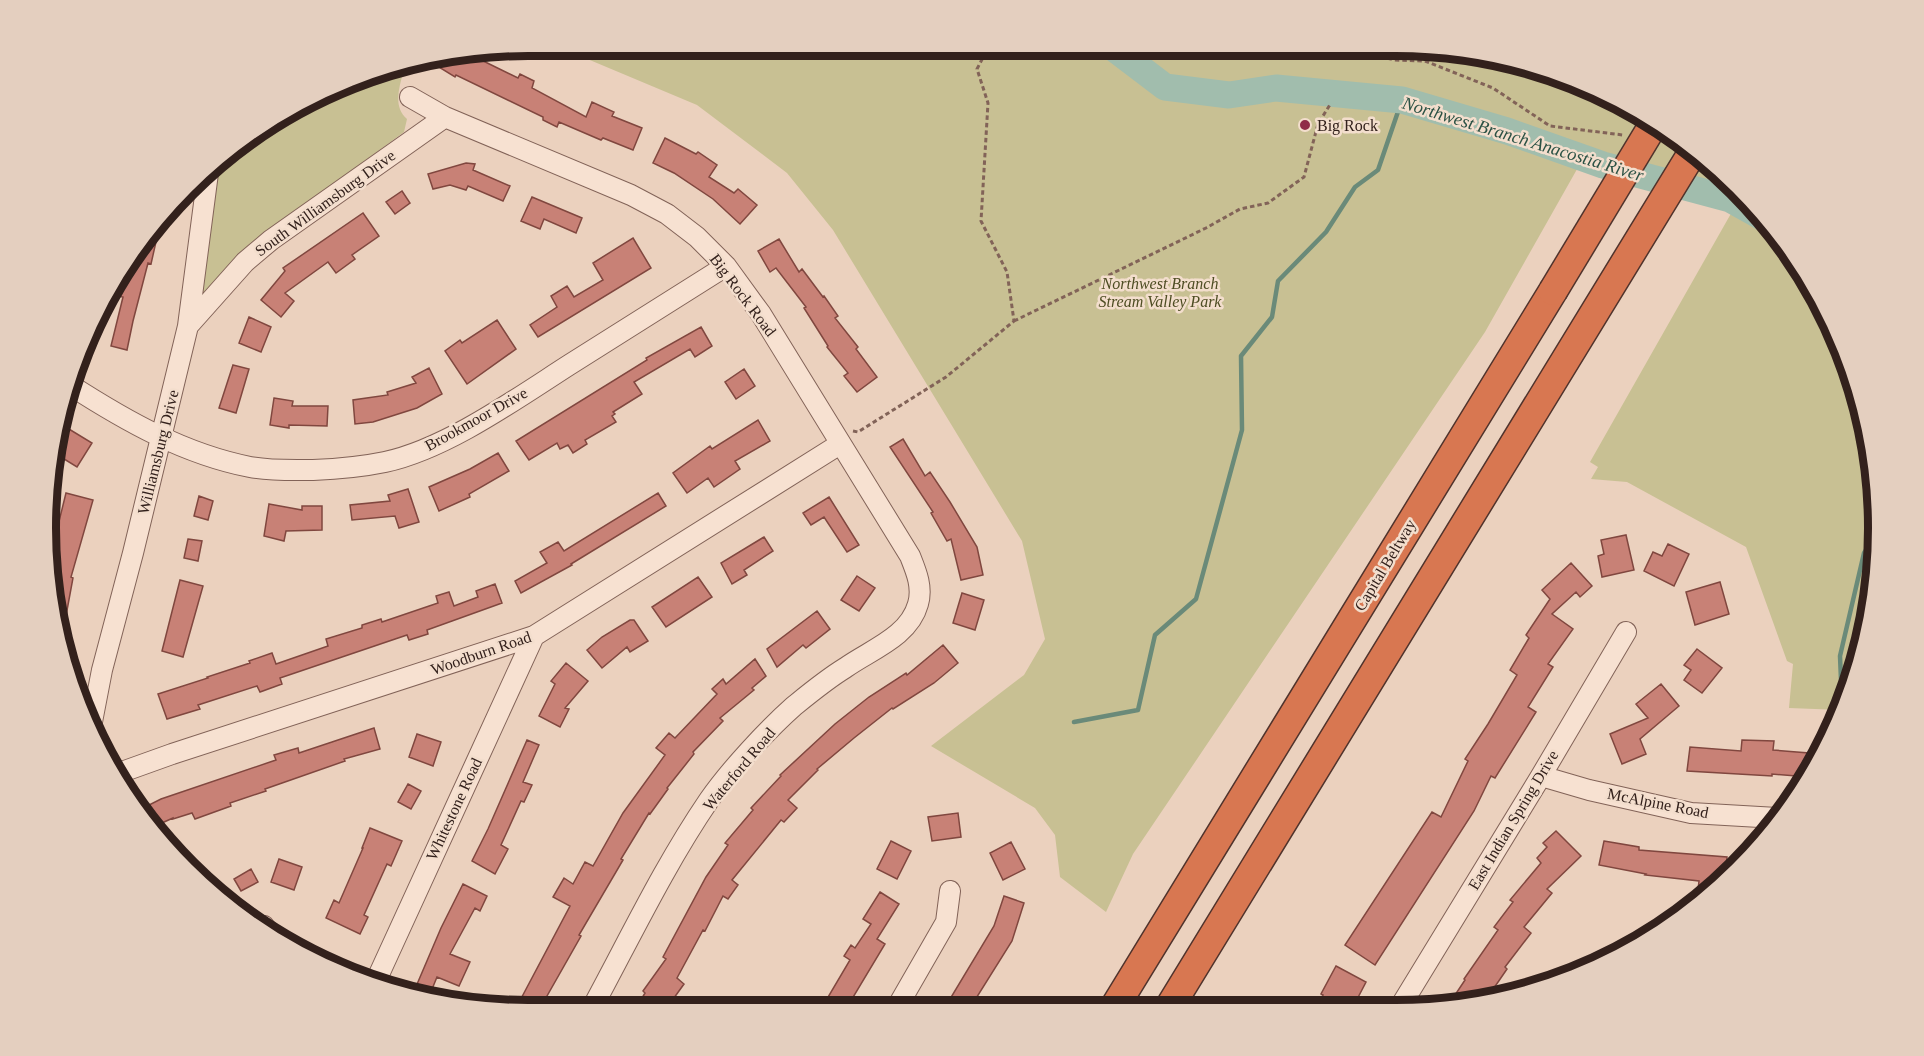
<svg xmlns="http://www.w3.org/2000/svg" width="1924" height="1056" viewBox="0 0 1924 1056" font-family="'Times New Roman',serif">
  <rect width="100%" height="100%" fill="#ebd1be"/>
  <path fill="#c8c093" d="M554,45L1427,46L1521,62L1637,110L1714,165L1779,234L1829,314L1862,403L1878,496L1875,591L1853,683L1841,710L1789,708L1793,664L1787,661L1746,547L1627,482L1591,479L1598,467L1590,462L1733,210L1589,148L1485,332L1133,854L1106,912L1060,877L1055,835L1035,808L931,746L1024,675L1045,639L1022,541L833,230L787,173L697,105Z
    M411,64L405,74L403,73C399,88 393,107 407,119L404,132L273,229L220,303L194,295L214,190L216,164L234,145L372,71Z"/>
  <g fill="none" stroke-linecap="round" stroke-linejoin="round">
    <path stroke="#6a8a79" stroke-width="4.5" d="M1842,704L1840,656L1864,553L1877,533
      M1074,722L1138,710L1155,635L1196,599L1242,430L1241,356L1272,317L1278,281L1326,232L1355,187L1378,170L1402,100"/>
    <path stroke="#a1bdad" stroke-width="27" d="M1111,46L1165,87L1229,95L1276,88L1402,100L1507,131L1603,165L1730,199L1764,218"/>
  </g>
  <path fill="#c88176" stroke="#80473f" stroke-width="1.5" d="M471,55L518,78L520,74L534,81L532,88L586,117L592,102L614,112L612,116L642,128L633,150L603,138L601,140L559,122L557,127L543,120V117L456,75L455,77L429,61Z
    M665,138L696,154L698,152L717,165L709,177L734,193L738,189L757,205L740,224L713,199L674,173L653,163Z
    M466,163L475,164L473,170L510,186L503,201L468,186L466,190L450,185L433,189L428,174Z
    M402,191L410,203L395,214L386,202Z
    M532,197L582,218L576,233L544,219L540,229L521,221Z
    M363,213L379,236L352,255L355,259L336,273L328,262L285,293L294,301L281,317L261,300L285,271L283,268Z
    M160,224L151,264L148,263L133,321L127,350L111,346L123,297L117,296L123,274L126,275L130,255Z
    M633,238L651,268L538,337L530,325L557,307L551,296L567,286L574,297L603,280L593,263Z
    M779,239L799,272L802,269L823,297L824,296L838,316L835,318L858,347L856,349L877,377L857,392L844,376L848,373L827,347L828,346L804,308L806,307L776,268L770,272L758,251Z
    M249,317L271,327L261,352L239,343Z
    M497,320L516,349L467,384L445,351L460,340L462,343Z
    M701,327L712,346L695,357L690,349L634,382L642,394L613,412L615,414L612,416L616,422L585,440L587,444L573,453L568,445L560,449L557,443L529,460L516,441L647,360L646,358Z
    M233,365L249,369L236,413L219,408Z
    M429,368L442,394L417,408L373,422L355,424L353,400L388,395L387,392L416,383L412,377Z
    M744,369L755,386L736,399L725,382Z
    M274,398L293,401L292,406H328L327,426L289,425V428L270,425Z
    M758,420L770,441L735,461L740,469L714,487L708,478L687,493L673,473L710,446L712,449Z
    M59,423L92,443L77,467L56,454Z
    M903,439L925,476L930,472L950,502L977,547L983,575L961,580L951,539L947,541L931,513L933,512L890,447Z
    M498,453L509,471L469,494L470,497L439,511L429,487L470,469Z
    M408,489L419,522L399,528L395,516L352,520L350,505L390,501L388,495Z
    M66,493L93,500L71,577L73,578L63,632L48,566Z
    M658,493L666,506L571,564L572,565L521,593L515,581L547,563L540,552L558,542L564,551Z
    M199,496L213,501L208,520L194,516Z
    M829,497L859,545L847,552L824,517L811,525L803,513Z
    M269,504L302,510V506H322V530L286,531L284,541L264,536Z
    M1626,535L1634,570L1602,577L1598,556L1604,554L1601,540Z
    M764,537L773,551L744,570L747,575L732,584L721,563Z
    M188,539L202,541L198,561L184,558Z
    M1668,544L1689,554L1674,586L1644,571L1653,552L1662,556Z
    M1571,563L1592,586L1580,597L1576,592L1552,614L1573,629L1548,664L1553,667L1528,707L1536,712L1495,778L1491,776L1474,811L1375,965L1345,945L1432,812L1441,817L1468,761L1465,759L1488,724L1517,675L1510,670L1529,638L1526,635L1550,599L1542,590Z
    M857,576L875,588L859,611L841,600Z
    M698,577L712,597L666,627L652,607Z
    M180,580L203,586L183,657L162,651Z
    M1720,582L1729,614L1695,625L1686,592Z
    M495,584L502,603L427,630L428,634L409,640L407,635L280,678L282,684L260,692L257,686L198,705L200,709L167,719L158,694L208,678L207,677L250,663L249,661L272,653L276,664L328,646L326,639L362,628V625L381,619L382,622L438,603L436,596L449,592L454,606L478,597L476,591Z
    M962,593L984,600L975,630L953,623Z
    M817,611L830,629L806,648L803,645L777,667L767,649Z
    M630,620H634L648,641L630,652L627,647L602,668L587,650L602,637Z
    M943,645L958,663L934,683L893,709L892,708L854,738L817,769L818,770L788,800L797,808L784,822L781,820L732,880L738,885L728,899L723,896L705,931L703,930L677,978L684,984L666,1009L635,1010L645,993L643,991L666,959L663,957L706,877L728,845L725,843L753,810L751,808L781,776L780,775L835,724L869,697L906,673L907,675Z
    M1697,649L1722,668L1702,693L1684,680L1691,670L1684,665Z
    M755,659L766,676L752,688L754,690L720,718L723,721L693,752L694,754L667,788L668,789L650,814L649,813L621,859L623,860L579,935L581,936L539,1010H515L570,906L553,897L564,878L573,884L585,862L593,866L623,813L665,755L656,748L669,733L675,738L717,694L712,689L723,679L726,684Z
    M566,663L588,681L565,708L569,709L560,727L539,716L555,684L551,681Z
    M1661,684L1679,706L1640,739L1646,754L1622,764L1610,734L1648,718L1636,704Z
    M374,728L380,749L344,759L345,761L265,789L266,791L230,803L231,806L195,819L192,813L173,819V818L153,827L141,809L161,799L276,760L274,755L298,748L299,753Z
    M417,734L441,742L433,766L409,757Z
    M527,740L539,745L523,782L532,785L524,802L521,801L501,845L508,849L495,874L472,861L488,829Z
    M1742,740L1774,741L1773,750L1821,754L1814,769L1809,777L1772,774V776L1687,771L1690,747L1741,751Z
    M408,784L421,791L411,809L398,802Z
    M958,813L961,837L932,841L928,817Z
    M370,828L402,841L391,866L387,864L364,915L368,917L360,934L326,918L334,900L339,903L363,848H362Z
    M1556,831L1581,856L1547,889L1552,893L1524,927L1531,933L1505,967L1507,969L1485,1001L1459,1007H1447L1465,980L1464,979L1498,930L1494,927L1513,902L1510,900L1541,863L1537,858L1547,847L1543,843Z
    M891,841L911,851L897,879L877,869Z
    M1604,841L1639,847V850L1727,857L1725,880L1711,891L1698,890L1699,881L1645,875L1646,874L1599,865Z
    M1011,842L1025,869L1003,880L990,853Z
    M279,859L302,867L294,890L271,882Z
    M251,869L258,882L241,891L234,879Z
    M463,884L487,896L480,911L475,908L450,954L470,962L459,986L437,977L428,999L412,996L441,928Z
    M880,892L899,904L877,939L885,944L846,1009H821L850,960L844,956L851,945L855,948L871,924L863,919Z
    M1004,896L1024,903L1012,941L970,1008L944,1009L994,926Z
    M1336,966L1366,982L1353,1007H1315L1323,995L1321,994Z"/>
  <g fill="none" stroke-linecap="round" stroke-linejoin="round">
    <defs>
      <path id="minor" d="M410,97L445,117L631,195L667,214L697,237L726,266L761,314L910,556C916,571 923,587 918,604C909,637 870,650 845,668C827,679 810,693 794,706C766,731 730,770 709,800C664,866 629,940 591,1010
        M188,326L245,262L271,240L445,117
        M70,385C126,421 184,454 250,467C271,471 292,470 313,470C337,469 361,467 385,462C446,449 516,399 569,365C621,332 673,299 726,266
        M91,727L102,670L133,553L188,326L208,173
        M119,773L172,754L534,636L840,444
        M1541,776L1589,790L1691,813L1777,818
        M264,926L267,930
        M375,983L534,636
        M1400,1007L1541,776L1626,632
        M896,1009L946,922L950,891"/>
      <path id="highway" d="M1114,1008L1553,291
        M1169,1008L1694,150"/>
    </defs>
    <use href="#minor" stroke="#826358" stroke-width="22"/>
    <use href="#highway" stroke="#50332c" stroke-width="31"/>
    <path stroke="#826358" stroke-width="3" stroke-dasharray="4.5 3" stroke-linecap="butt" d="M1299,46L1328,51H1362L1394,60L1425,61L1493,88L1550,126L1623,135
      M1014,321L1206,228L1240,209L1268,203L1304,177L1318,124L1331,103
      M853,431L858,432L946,377L1014,321L1007,272L981,221L988,103L977,69L989,46"/>
    <use href="#minor" stroke="#f7e1d1" stroke-width="20"/>
    <use href="#highway" stroke="#d87751" stroke-width="28"/>
    <defs>
      <path id="highway-bridge" d="M1553,291L1655,122"/>
    </defs>
    <use href="#highway-bridge" stroke="#50332c" stroke-width="31" stroke-linecap="butt"/>
    <use href="#highway-bridge" stroke="#d87751" stroke-width="28"/>
  </g>
  <circle fill="#8f2b47" stroke="#f3decd" stroke-width="2" cx="1305" cy="125" r="6"/>
  <g text-anchor="middle" dominant-baseline="central" stroke-width="5" stroke-linejoin="round" paint-order="stroke">
    <g font-size="16" fill="#33211c" stroke="#f3decd" text-anchor="start">
      <text x="1317" y="125">Big Rock</text>
    </g>
    <g font-size="16" fill="#33211c" stroke="#f3decd">
      <text transform="translate(325 203) rotate(-36)">South Williamsburg Drive</text>
      <text transform="translate(743 295) rotate(53)">Big Rock Road</text>
      <text transform="translate(476 419) rotate(-29)">Brookmoor Drive</text>
      <text transform="translate(158 452) rotate(-76)">Williamsburg Drive</text>
      <text transform="translate(1385 565) rotate(-59)">Capital Beltway</text>
      <text transform="translate(481 653) rotate(-19)">Woodburn Road</text>
      <text transform="translate(739 769) rotate(-50)">Waterford Road</text>
      <text transform="translate(1658 803) rotate(11)">McAlpine Road</text>
      <text transform="translate(454 809) rotate(-65)">Whitestone Road</text>
      <text transform="translate(1513 820) rotate(-59)">East Indian Spring Drive</text>
    </g>
    <g font-size="16" font-style="italic" fill="#4e4d23" stroke="#f3decd">
      <text x="1160" y="283">Northwest Branch<tspan x="1160" dy="18">Stream Valley Park</tspan></text>
    </g>
    <g font-size="18" font-style="italic" fill="#2c5245" stroke="#f3decd">
      <text transform="translate(1523 139) rotate(17)">Northwest Branch Anacostia River</text>
    </g>
  </g>
  <path d="M0 0H1924V1056H0ZM528 56H1396A472 472 0 0 1 1868 528V528A472 472 0 0 1 1396 1000H528A472 472 0 0 1 56 528V528A472 472 0 0 1 528 56Z" fill="#e4cfbf" fill-rule="evenodd"/>
  <path fill="none" stroke="#33211c" stroke-width="8" d="M528 56H1396A472 472 0 0 1 1868 528V528A472 472 0 0 1 1396 1000H528A472 472 0 0 1 56 528V528A472 472 0 0 1 528 56Z"/>
</svg>
